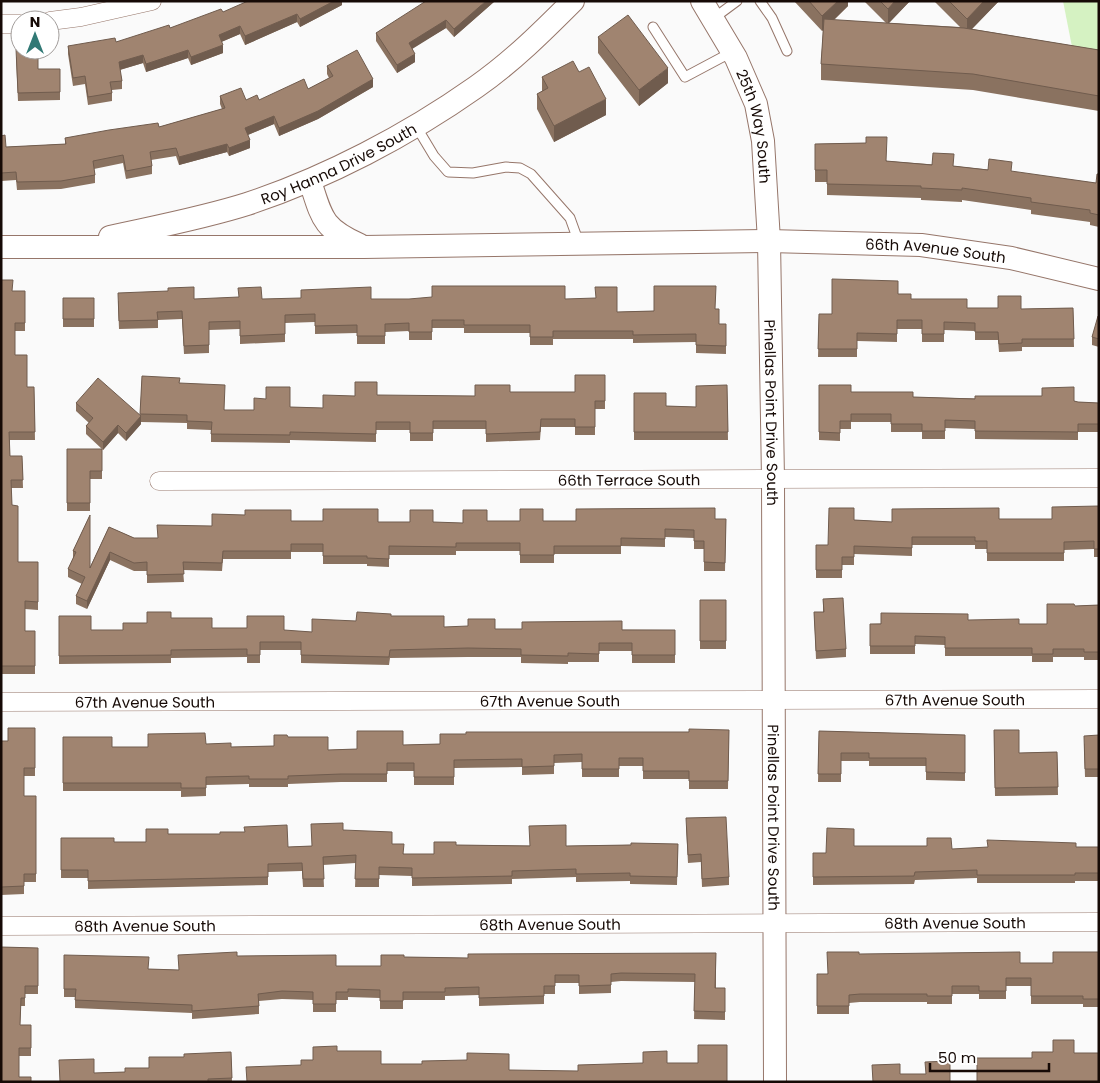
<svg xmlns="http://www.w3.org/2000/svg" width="1100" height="1083" viewBox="0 0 1100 1083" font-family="Poppins,sans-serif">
  <rect width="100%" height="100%" fill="#fafafa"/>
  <path fill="#d5f2c2" d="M1063,1H1099V52L1074,57Z"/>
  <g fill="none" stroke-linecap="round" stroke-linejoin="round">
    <defs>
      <path id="service" d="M760,1L772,18L787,51
        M714,18L737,1
        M653,27L685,77L732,52
        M416,126L434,156L448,172L473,173L506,167L520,168L531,174L570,218L579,243"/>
      <g id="minor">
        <path d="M50,21L81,17L152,1"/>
        <path d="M1,24H20"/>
        <path id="s1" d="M159,481L1099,478"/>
        <path id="s2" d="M1,702L1099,699"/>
        <path id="s3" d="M1,926L1099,922"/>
      </g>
      <g id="tertiary">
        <path id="s4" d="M702,1L736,58L756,104L763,141L769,241L773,479L775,1082"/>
        <path d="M310,181C322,218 322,228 360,245"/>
        <path id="s5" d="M110,237C155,227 203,218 247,204C326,178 408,135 476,87C512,62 543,31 573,1"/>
        <path id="s6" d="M1,247H364L769,241L921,245L1011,258L1099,279"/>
      </g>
    </defs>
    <use href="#service" stroke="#96766a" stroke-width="11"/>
    <use href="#minor" stroke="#96766a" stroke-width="19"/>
    <use href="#tertiary" stroke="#96766a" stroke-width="24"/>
    <use href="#service" stroke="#fff" stroke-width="9"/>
    <use href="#minor" stroke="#fff" stroke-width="18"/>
    <use href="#tertiary" stroke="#fff" stroke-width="22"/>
  </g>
  <path fill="#8a7260" d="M342,1V5L300,27L297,22L245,45L240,34L221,42L223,53L191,65L188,58L146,72L143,63L120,70L122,81V89L112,90V101L88,105L85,84L73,86L68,54V46L116,42L170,28L223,12Z
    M495,1L454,37L446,28L412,48L415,62L397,73L376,41V33Z
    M794,1H848V6L834,20L886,23L864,1H910L889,23L960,27L934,1H999L972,29L1099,50V111L973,90L821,80V64L823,30L822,31Z
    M598,37L668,83L639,106L598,53Z
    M16,57L38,69H60V100L18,101Z
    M327,66L373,87L318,119L279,136L274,124L248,135L250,148L229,156L227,152L179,165L176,156L151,160L152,166V174L126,179L123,163L94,169L95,175V183L61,189L17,190L16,180L1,181V136L6,147L65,144V138L159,127L222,109L220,104V96L246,100H259L308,89L329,78L327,74Z
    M579,72L606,115L554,142L537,109V94L542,91V77Z
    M866,143L887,161L954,166L1012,172L1096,183L1099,174V227L1090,225V222L1031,214V210L962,200V202L921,200V198L827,195V182H815V144Z
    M1,280L12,291H25V331H15V355L27,387H34L35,440H10V456H22L23,488H11L12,505L18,562H38V610L25,609V631H35V674H1Z
    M168,291L194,299H565L617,312L716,309L719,324H726V354L696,353V342L633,343V339H553V345H530V333H464V328H432V340H409V331L385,332V344H357V333L315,334V322L285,323V342L240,344V329L209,330V353L184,354L182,319L158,320V328L119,329L118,301Z
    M898,294L911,299L967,308L1021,309L1073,308L1074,347H1022V351L999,352L998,340H975V331L944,330V342H922V329H897V342L857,341V357H818L819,314H832Z
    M63,298H94V327H63Z
    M1099,316V347L1092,345V337Z
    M605,375V409H595V435H575V427H541L540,440L486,442V429H433V441H410V430H376V442L290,440V443L211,442V430L187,429V423L141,422V424L126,441L118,433L103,450L86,434V426L89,423L76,411V403L140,416L142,376L180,383L225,410H254L290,407L323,408L355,396H475L510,392H575Z
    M727,385L728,440H634V393L666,406L696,407Z
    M819,385L851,392L913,397L1074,401L1078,402L1099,403V432H1078V440L975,439V429L945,428V439H922V432H891V422H851V429H840V441L819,440Z
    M67,449H102V479H90V511H67Z
    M1099,506V557H1094V549L1064,550V561H987V549H975V545H912V556L854,554V565H842V578H816V545H828L854,520L892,522L999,519H1052Z
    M90,515V567L109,527L134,538H158L212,526L291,521L463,523L487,521H576L726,519L725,571H704V549H694V538L665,537V547L621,546V554H554V563H520V551H456V555H389V567L367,566V564H323V552H291V559H223L222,571L183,570L184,582L147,583V571H134L110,560L87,609L76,604V596L82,584L68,577V569L73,559V551Z
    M823,599L846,649V657L816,659L814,612H823Z
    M700,600H726V649H700Z
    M1099,605V660H1084V657H1053V662H1032V656H945V645L915,644V654H870V624L968,620L1019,624H1047L1075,606Z
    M59,616L91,630H123L147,623L171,618L212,628L312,632L356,621L391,616L444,627L495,629L675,630V663H632V651H599V662H568V664L521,663V657H468L390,658L389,665L301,663V650H260V663H247V657L171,658V663L59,664Z
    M35,728V776H24V796H36V882H24V894L1,895V741H8Z
    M729,730L728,789H689V779H643V766H619V777H582V762L554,763V774L522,775V767L454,768V785H414V771H387V782H341L288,784V787H249V784L206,785V796L181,797V791H63V737L112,747H148L206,744L231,747L274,746L288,737L328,750L357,749L403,745L440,744Z
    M994,730L1019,753L1057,752L1058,795L995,796Z
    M819,731L965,735V781L926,780V766H869V761H841V782H818Z
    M1099,735V777H1085L1084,744Z
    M686,826L729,877V885L702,887L701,862L688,863Z
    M343,830L392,844L404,854H434L456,845L566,846L678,844L677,885L630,884V881L576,882V877L512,879V884L412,886V876L379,875V887H355L356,863L323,865L324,887H303L302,871L268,872V885L88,889V878H61V838L114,842H146L168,834L288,847L312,846Z
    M854,846L952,849L1099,847V881H1075V883H977V878L915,880L914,884L813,885V853H826Z
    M1,947L38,948V994H25V1006H21L20,1025H31V1056H19V1077L1,1082Z
    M1099,952V1007H1083V1004H1031V986H1006V999H979V994H952V1004H927V1002H860L849,1003V1014H817V974H827L859,954L1020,963H1053Z
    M716,953V988H725V1020L694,1019L695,982L621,981L611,982V993L579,994V983H555V994H544V1004L479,1006V995L445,996V1000H403V1009H380V998L348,997V1000H336V1012H313V1000L282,999L259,1001V1014L192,1019V1013L75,1008V997H64V955L149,969L178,970L237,956L336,966H381L404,957L468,958Z
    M231,1052L232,1082H60L94,1073L125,1072L149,1068L184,1057Z"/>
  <path fill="#705c4e" d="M334,1H342V5L300,27V19Z
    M486,1H495L454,37V29Z
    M838,1H848V6L822,31V16Z
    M895,1H910L888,24V9Z
    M984,1H999L967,34V19Z
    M297,14V22L245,45V36Z
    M446,20V28L409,51V43Z
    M240,26V34L219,43V35Z
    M223,45V53L191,65V57Z
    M188,50V58L146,72V64Z
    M415,54V62L397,73V65Z
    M143,55V63L119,70V62Z
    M668,68V83L639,106V90Z
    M373,79V87L318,119L279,136V128Z
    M606,99V115L554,142V126Z
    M274,116V124L245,136V128Z
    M250,140V148L229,156V148Z
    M227,144V152L179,165V157Z
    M141,416V424L126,441V433Z
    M118,425V433L103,450V442Z
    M110,552V560L87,609V601Z"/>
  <path fill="#a08470" stroke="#705c4e" d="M248,1H334L300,19L297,14L245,36L240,26L219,35L223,45L191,57L188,50L146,64L143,55L119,62L122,81L110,82L112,93L88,97L85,76L73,78L68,46L115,38L116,42L169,25L170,28L221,9L223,12Z
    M426,1H486L454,29L446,20L409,43L415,54L397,65L376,33Z
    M809,1H838L822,16Z
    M880,1H895L888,9Z
    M949,1H984L967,19Z
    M628,15L668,68L639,90L598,37Z
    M824,19L964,28L1099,50V96L973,74L821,64Z
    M16,49L38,50V69H60V92L18,93Z
    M357,50L373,79L318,111L279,128L274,116L245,128L250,140L229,148L227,144L179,157L176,148L150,152L152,166L126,171L123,155L93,161L95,175L61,181L17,182L16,172L1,173V136L5,135L6,147L66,144L65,138L109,130L158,123L159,127L225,108L220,96L241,88L246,100L257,95L259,100L304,79L308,89L333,76L327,66Z
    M573,61L579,72L589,67L606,99L554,126L537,94L548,88L542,77Z
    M866,137H887L886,161L932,165L933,153L954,154L953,166L988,170L989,159L1012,162L1011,171L1096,183L1097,174H1099V215L1090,213V210L1031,202V198L962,188V190L921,188V186L827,184V170H815V144L866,143Z
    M832,279L898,281V294H911V299H967V308H998V296H1021V309L1073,308L1074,339H1022V343L999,344L998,332H975V323L944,322V334H922V320H897V334L857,333V349H818L819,314H832Z
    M1,280H13L12,291H25V323H15V355H27V387H34L35,432H9L10,456H22L23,480H11L12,505L18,506V562H38V602L25,601V631H35V666H1Z
    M432,286H565V299L596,298L595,287H617V312L654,311V286H716L715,309H719V324H726V346L696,345V334L633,335V331H553V337H530V325H464V320H432V332H409V323L385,324V336H357V325L315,326V314L285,315V334L240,336V321L209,322V345L184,346L182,311L157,312L158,320L119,321L118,293L168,291V288L194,287V299L239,297L238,288L261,287L262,299L301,298V290L371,287V299H409L432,297Z
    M63,298H94V319H63Z
    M1098,316H1099V339L1092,337Z
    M575,375H605V401H595V427H575V419H541L540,432L486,434V421H433V433H410V422H376V434L290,432V435L211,434L212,422L187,421V415L140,414L142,376L180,378L179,383L225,385L224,410H254V398L266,399V387H290V407L323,408V395L355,396V382H377V395L475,396V385H510V392H575Z
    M98,378L141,416L126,433L118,425L103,442L86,426L93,418L76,403Z
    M727,385L728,432H634V393H666V406L696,407V386Z
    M819,385H851V392H913V397L975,399V396H1042V388L1074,387V401L1078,402L1099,403V424H1078V432L975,431V421L945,420V431H922V424H891V414H851V421H840V433L819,432Z
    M67,449H102V471H90V503H67Z
    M1099,506V549H1094V541L1064,542V553H987V541H975V537H912V548L854,546V557H842V570H816V545H828L829,508H854V520L892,522V509L999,508V519H1052V507Z
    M715,508V519H726L725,563L704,562V541H694V530L665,529V539L621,538V546H554V555H520V543H456V547L389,546V559L367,558V556H323V544H291V551H223L222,563L183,562L184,574L147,575V562L134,563L110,552L87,601L76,596L85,577L68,569L76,552L73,551L90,515V568L109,527L134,538H158L157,525L212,526V514L245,515V510H291V521H323V509H378V522H410V510H433V522L463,523V510H487V521H520V509H543V521H576V509Z
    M843,598L846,649L816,651L814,612H824L823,599Z
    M700,600H726V641H700Z
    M1047,604H1074L1075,606L1099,605V652H1084V649H1053V654H1032V648H945V637L915,636V646H870V624H881V613L968,614V620L1019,619V624H1047Z
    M147,612H171V618H212V628H247V616H284V630L312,632V619L356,621L357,612L391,614V616H444V627L468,626V619H495V629H522V622L622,621V630H675V655H632V643H599V654L568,653V656L521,655V649L468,648L390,650L389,657L301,655V642H260V655H247V649L171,650V655L59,656V616H91V630H123V623H147Z
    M8,728H35V768H24V796H36V874H24V886L1,887V741H8Z
    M689,729L729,730L728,781H689V771H643V758H619V769H582V754L554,755V766L522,767V759L454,760V777H414V763H387V774H341L288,776V779H249V776L206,777V788H181V783H63V737H112V747H148V734L205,733L206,744L231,743V747L274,746V735H287L288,737H328V750L357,749V731H403V745L440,744V734H466V732H689Z
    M994,730H1019V753L1057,752L1058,787L995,788Z
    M819,731L965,735V773L926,772V758H869V753H841V774H818Z
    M1099,735V769H1085L1084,736Z
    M726,817L729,877L702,879L701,854L688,855L686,818Z
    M343,823V830L392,832V844H404L403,854H434V842H456V845L530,846L529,826L566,825V846L631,845V843L678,844L677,877L630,876V873L576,874V869L512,871V876L412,878V868L379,867V879H355L356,855L323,857L324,879H303L302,863L268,864V877L88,881V870H61V838H114V842H146V829H168V834H220V832H245L244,827L287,825L288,847L312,846L311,824Z
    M827,828L854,829V846H927V838H951L952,849L988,847L987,840L1076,843V847H1099V873H1075V875H977V870L915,872L914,876L813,877V853H826Z
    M1,947L38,948V986H25V998H21L20,1025H31V1048H19V1077H31V1082H1Z
    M237,952V956L336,955V966H381V955H404V957L468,958V954L716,953L715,988H725V1012L694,1011L695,974L621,973L611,974V985L579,986V975H555V986H544V996L479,998V987L445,988V992H403V1001H380V990L348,989V992H336V1004H313V992L282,991L258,994L259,1006L192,1011V1005L75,1000L76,989H64V955L149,957L148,969L179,970L178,955Z
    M827,952H859V954L1020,952V963H1053V952H1099V999H1083V996H1031V978H1006V991H979V986H952V996H927V994H860L849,995V1006H817V974H828Z
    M1053,1040H1074V1053H1099V1082H977V1058H1032V1052H1053Z
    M698,1045H727V1082H247L246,1067L301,1065V1060H313V1047L337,1046V1051H381V1064H422V1061L467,1060V1053L509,1054V1070L578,1071V1065L643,1063V1052L667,1051V1063H698Z
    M231,1052L232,1078L208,1079V1082H60L59,1060L94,1059V1073L125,1072V1068H149V1057H184V1054Z
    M950,1061V1082H873L872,1065L900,1064V1074H926L925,1062Z"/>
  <g text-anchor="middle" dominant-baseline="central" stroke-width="4" stroke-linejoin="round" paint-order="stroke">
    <g font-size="15" fill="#160a06" stroke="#fff">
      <text stroke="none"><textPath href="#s4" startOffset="138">25th Way South</textPath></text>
      <text stroke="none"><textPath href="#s5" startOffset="241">Roy Hanna Drive South</textPath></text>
      <text stroke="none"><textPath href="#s6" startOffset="935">66th Avenue South</textPath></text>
      <text stroke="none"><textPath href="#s4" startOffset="426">Pinellas Point Drive South</textPath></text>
      <text stroke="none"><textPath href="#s1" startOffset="470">66th Terrace South</textPath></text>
      <text stroke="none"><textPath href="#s2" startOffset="954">67th Avenue South</textPath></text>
      <text stroke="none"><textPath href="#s2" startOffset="549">67th Avenue South</textPath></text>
      <text stroke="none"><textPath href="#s2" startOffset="144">67th Avenue South</textPath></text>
      <text stroke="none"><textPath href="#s4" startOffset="831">Pinellas Point Drive South</textPath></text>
      <text stroke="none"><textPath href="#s3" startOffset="954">68th Avenue South</textPath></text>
      <text stroke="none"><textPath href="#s3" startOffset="549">68th Avenue South</textPath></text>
      <text stroke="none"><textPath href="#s3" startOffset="144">68th Avenue South</textPath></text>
    </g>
  </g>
  <rect width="1100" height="1083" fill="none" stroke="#160a06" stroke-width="5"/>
  <g transform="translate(35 35)"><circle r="24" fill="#ffffff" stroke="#a29d9b"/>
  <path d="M0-4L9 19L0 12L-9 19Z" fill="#317975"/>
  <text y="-8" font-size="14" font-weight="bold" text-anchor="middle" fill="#160a06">N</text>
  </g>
  <path d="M930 1063v8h119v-8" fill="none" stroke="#160a06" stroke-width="2.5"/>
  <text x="938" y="1063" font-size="15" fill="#160a06" stroke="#ffffff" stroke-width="4" paint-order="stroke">50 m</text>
</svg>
